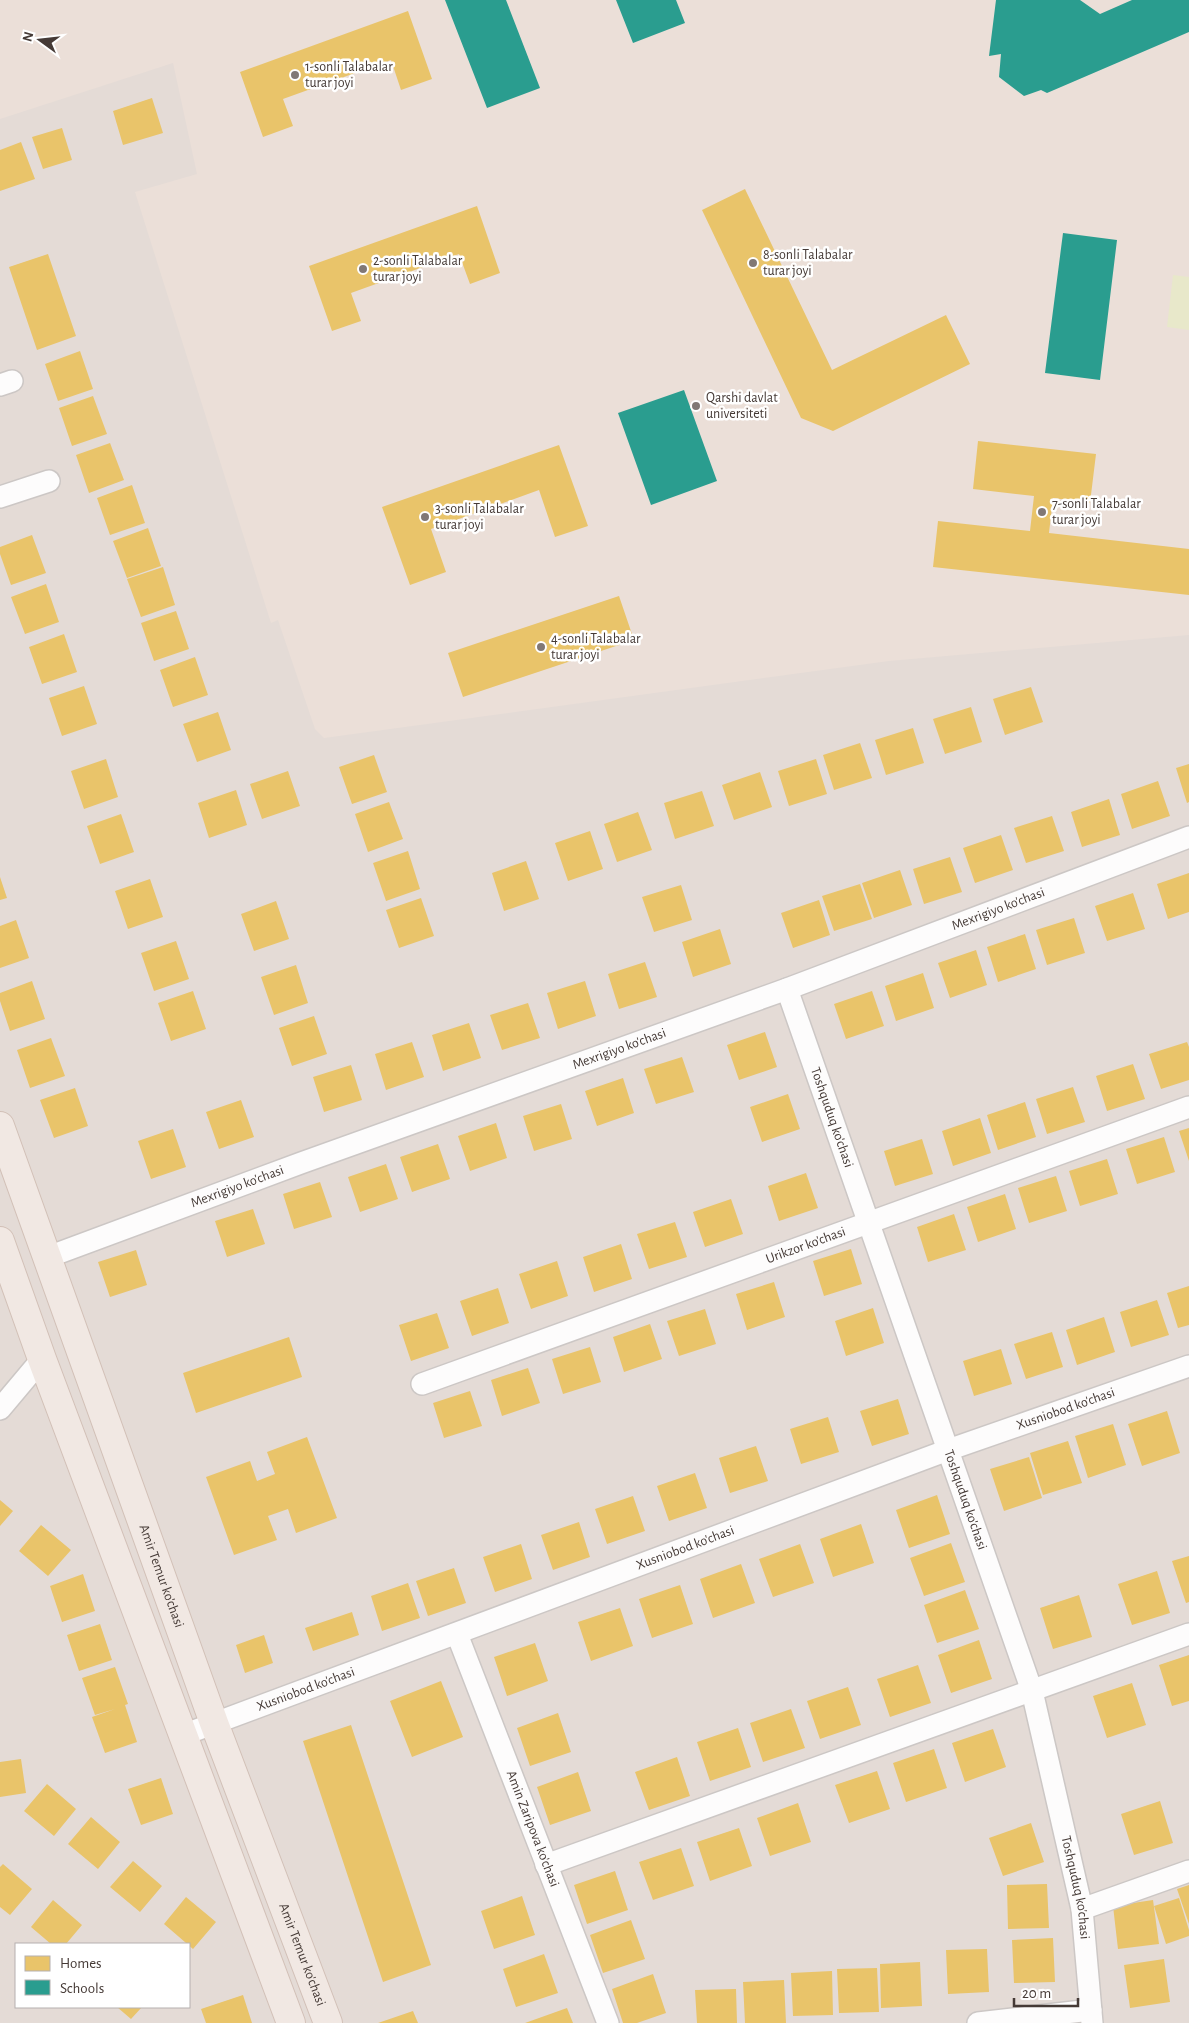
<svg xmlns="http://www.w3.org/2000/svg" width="1189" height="2023" viewBox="0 0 1189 2023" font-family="'Alegreya Sans',sans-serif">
  <rect width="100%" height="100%" fill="#f0ebe9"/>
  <path fill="#e4dbd6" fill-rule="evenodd" d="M0,0H1189V2023H0ZM16,1944H189V2007H16Z"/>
  <path fill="#ebdfd8" d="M0,0H1189V635L889,661L324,738L315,729L278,620L271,623L135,192L197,174L173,63L0,119Z"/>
  <path fill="#e8e8ca" d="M1173,275L1189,277V330L1167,327Z"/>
  <path fill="#e9c46a" d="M408,11L432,79L401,90L391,60L283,99L293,126L263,137L240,72Z
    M152,98L163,133L123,145L113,111Z
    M62,128L72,160L43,169L32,137Z
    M21,142L35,179L0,191V150Z
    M745,189L832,370L946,315L970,364L833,431L801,418L702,210Z
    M477,206L500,273L470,284L459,254L351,293L361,321L332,331L309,266Z
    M48,254L76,336L37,350L9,267Z
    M80,351L93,389L58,401L45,364Z
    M93,396L107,434L72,446L59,408Z
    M978,441L1096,454L1090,503L1053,498L1049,533L1189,549V595L933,567L938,521L1030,531L1034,496L973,489Z
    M110,443L124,480L89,493L76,455Z
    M559,445L588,526L555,537L539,490L431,529L446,572L410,585L382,507Z
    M132,485L145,523L110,535L97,498Z
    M148,528L161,566L127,578L113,541Z
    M32,535L46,573L11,585L0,554V547Z
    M163,567L175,605L141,617L127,579Z
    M46,584L59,622L25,634L11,597Z
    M619,596L634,640L463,697L448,653Z
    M176,611L189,649L154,661L141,623Z
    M64,634L77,672L42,684L29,647Z
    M195,657L208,695L173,707L160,670Z
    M84,686L97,724L62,736L49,698Z
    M1031,687L1043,722L1005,735L993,699Z
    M971,707L982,742L945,754L933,719Z
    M218,712L231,750L197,762L183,724Z
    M913,728L924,763L886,775L875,740Z
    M860,743L872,778L834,790L823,755Z
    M374,755L387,792L352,804L339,767Z
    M106,759L118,797L84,809L71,771Z
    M816,759L827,794L789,806L778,771Z
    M1189,764V802L1187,803L1176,768Z
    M288,771L300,806L262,819L250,784Z
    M760,772L772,807L734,820L722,785Z
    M1158,781L1170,816L1132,829L1121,794Z
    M236,790L247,825L209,838L198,803Z
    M702,791L714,826L675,839L664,803Z
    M1109,799L1120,835L1082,847L1071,812Z
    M389,802L403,839L368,852L355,814Z
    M638,812L652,850L617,862L604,824Z
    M121,814L134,852L100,864L87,826Z
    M1052,816L1064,851L1026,863L1014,828Z
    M590,831L603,869L568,881L555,843Z
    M1001,835L1013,870L975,883L963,848Z
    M408,851L420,889L386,901L373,863Z
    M950,857L962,892L924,904L913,869Z
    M526,861L539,899L504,911L492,873Z
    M900,870L912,905L874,918L862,883Z
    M1189,873V912L1168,919L1157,884Z
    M0,877L7,898L0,900Z
    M150,879L163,917L128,929L115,891Z
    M860,884L872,919L834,931L822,896Z
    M681,885L692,920L654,932L642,897Z
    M1133,893L1145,929L1107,941L1095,906Z
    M421,898L434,936L399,948L386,910Z
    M819,900L830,935L793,948L781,913Z
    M276,901L289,939L254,951L241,914Z
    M1074,918L1085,953L1047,965L1036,930Z
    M16,920L29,958L0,968V926Z
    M720,929L731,964L693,977L682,942Z
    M1025,934L1036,969L998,982L987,947Z
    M176,941L189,979L154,991L141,953Z
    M976,950L987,985L950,998L938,963Z
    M645,962L657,997L619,1009L608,974Z
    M296,965L308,1003L274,1015L261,977Z
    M923,973L934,1008L896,1021L885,986Z
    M32,981L45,1019L10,1031L0,1001V993Z
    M585,981L596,1016L558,1029L547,993Z
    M193,991L206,1029L171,1041L158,1003Z
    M872,991L884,1026L846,1039L834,1004Z
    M528,1003L540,1038L502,1050L490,1015Z
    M314,1016L327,1054L292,1066L279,1028Z
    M469,1023L481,1058L443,1071L432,1035Z
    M765,1032L777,1067L739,1080L727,1045Z
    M51,1038L65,1076L30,1088L17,1050Z
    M412,1042L424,1077L386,1090L375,1054Z
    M1187,1042L1189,1047V1080L1161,1089L1149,1054Z
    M682,1057L694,1092L656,1104L644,1069Z
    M1133,1064L1145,1099L1107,1111L1096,1076Z
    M351,1065L362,1100L324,1112L313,1077Z
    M623,1078L634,1113L597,1126L585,1091Z
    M1073,1087L1085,1122L1047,1134L1036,1099Z
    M75,1088L88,1126L54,1138L40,1100Z
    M788,1094L800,1129L762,1142L750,1107Z
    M241,1100L254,1137L219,1149L206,1112Z
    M1025,1102L1036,1137L998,1150L987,1115Z
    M561,1104L572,1139L534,1151L523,1116Z
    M980,1118L991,1153L953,1166L942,1131Z
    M496,1123L507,1158L470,1171L458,1136Z
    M1189,1128V1161L1179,1131Z
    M173,1129L186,1167L151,1179L138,1141Z
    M1164,1137L1175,1172L1137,1184L1126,1149Z
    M922,1139L933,1174L895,1186L884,1151Z
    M438,1144L450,1179L412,1192L400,1157Z
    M1107,1159L1118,1194L1080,1206L1069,1171Z
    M386,1164L398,1199L360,1212L348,1177Z
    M806,1173L818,1208L779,1221L768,1186Z
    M1056,1176L1067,1211L1029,1223L1018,1188Z
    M320,1182L332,1217L294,1229L283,1194Z
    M1005,1194L1016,1229L978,1242L967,1207Z
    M731,1199L743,1234L705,1247L693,1212Z
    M253,1209L265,1244L227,1257L215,1221Z
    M954,1214L966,1250L928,1262L917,1227Z
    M675,1222L687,1257L649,1269L637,1234Z
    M621,1244L632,1279L594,1292L583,1257Z
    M851,1249L862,1284L824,1296L813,1261Z
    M136,1250L147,1285L110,1297L98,1262Z
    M557,1261L568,1296L531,1309L519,1274Z
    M774,1282L785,1317L747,1330L736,1294Z
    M1189,1286V1325L1178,1328L1167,1293Z
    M498,1288L509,1323L472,1336L460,1301Z
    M1157,1300L1169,1335L1131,1347L1120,1312Z
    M873,1308L884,1343L846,1356L835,1321Z
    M705,1309L716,1344L679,1356L667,1321Z
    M437,1313L449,1348L411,1361L399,1325Z
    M1104,1317L1115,1352L1077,1365L1066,1330Z
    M650,1324L662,1359L624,1372L613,1337Z
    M1052,1332L1063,1367L1026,1379L1014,1344Z
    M289,1337L302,1377L196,1413L183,1373Z
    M590,1347L601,1382L563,1394L552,1359Z
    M1001,1349L1012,1384L974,1396L963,1361Z
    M528,1368L540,1403L502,1416L491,1380Z
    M470,1391L482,1426L444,1438L433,1403Z
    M898,1399L909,1434L872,1446L860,1411Z
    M1167,1411L1180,1453L1142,1466L1128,1424Z
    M828,1417L839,1452L801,1464L790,1429Z
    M1113,1424L1126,1465L1088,1478L1075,1436Z
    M307,1437L337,1518L296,1533L288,1509L268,1516L277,1540L234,1555L206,1477L250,1461L257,1481L275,1474L267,1452Z
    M1068,1441L1082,1483L1043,1495L1030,1453Z
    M756,1446L768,1481L730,1493L719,1458Z
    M1029,1457L1042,1498L1004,1511L990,1469Z
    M695,1473L707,1508L669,1521L657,1486Z
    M937,1495L950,1534L909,1548L896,1510Z
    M633,1496L645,1531L607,1544L595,1509Z
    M0,1500L13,1511L0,1526Z
    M579,1522L590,1557L553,1570L541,1535Z
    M861,1524L874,1563L833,1577L820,1539Z
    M41,1525L71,1550L48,1576L19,1551Z
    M951,1543L965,1582L924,1596L910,1558Z
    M521,1544L532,1579L495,1592L483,1557Z
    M800,1544L814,1583L773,1597L759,1559Z
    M1189,1556V1602L1186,1603L1172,1561Z
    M741,1564L755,1603L713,1618L700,1579Z
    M454,1568L466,1603L428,1616L416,1581Z
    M1157,1571L1170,1613L1132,1625L1118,1584Z
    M83,1574L95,1611L62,1622L50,1586Z
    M408,1583L420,1618L382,1631L371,1596Z
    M680,1585L693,1624L652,1638L639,1599Z
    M965,1590L979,1629L937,1643L924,1605Z
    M1079,1595L1092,1637L1053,1649L1040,1608Z
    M620,1608L633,1646L591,1661L578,1622Z
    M352,1612L359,1635L313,1651L305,1628Z
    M100,1624L112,1660L79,1671L67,1635Z
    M264,1635L273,1663L245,1673L236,1645Z
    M979,1640L992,1679L951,1693L938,1655Z
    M535,1643L548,1681L507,1696L494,1657Z
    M1189,1655V1701L1172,1706L1159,1665Z
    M918,1665L931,1703L890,1717L877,1679Z
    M115,1667L128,1704L125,1705L137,1742L105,1753L92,1717L115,1709L95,1715L82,1678Z
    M441,1681L463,1737L412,1757L390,1701Z
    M1132,1683L1146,1725L1107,1738L1093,1696Z
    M848,1687L861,1725L820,1739L807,1701Z
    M791,1709L805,1748L763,1762L750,1723Z
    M558,1713L571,1752L530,1766L517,1728Z
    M351,1725L431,1965L383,1982L303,1741Z
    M738,1728L751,1767L710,1781L697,1742Z
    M993,1729L1006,1767L965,1782L952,1743Z
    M934,1749L947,1788L906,1802L893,1763Z
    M677,1757L690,1796L649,1810L635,1772Z
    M21,1759L26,1793L0,1797V1762Z
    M877,1771L890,1809L849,1823L835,1785Z
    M578,1772L591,1811L550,1825L537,1787Z
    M161,1778L173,1814L141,1825L128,1789Z
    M47,1784L76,1809L54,1836L24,1811Z
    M1160,1801L1173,1843L1134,1855L1121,1814Z
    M798,1803L811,1842L770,1856L757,1818Z
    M91,1817L120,1842L98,1869L68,1844Z
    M1031,1823L1044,1862L1003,1876L989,1838Z
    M739,1828L752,1866L710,1881L697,1842Z
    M681,1848L694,1886L653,1900L639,1862Z
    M133,1861L162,1886L140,1912L110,1887Z
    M3,1864L32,1889L10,1915L0,1907V1867Z
    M615,1871L628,1910L587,1924L574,1885Z
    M1047,1884L1049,1928L1008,1929L1007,1885Z
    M1189,1885V1924L1177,1889Z
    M522,1896L535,1935L494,1949L481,1911Z
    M186,1897L216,1922L193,1949L164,1924Z
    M1179,1898L1189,1930V1936L1166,1944L1154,1906Z
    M53,1900L82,1925L66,1944H51L31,1927Z
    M1153,1900L1159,1944L1118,1949L1113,1906Z
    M631,1920L645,1959L603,1973L590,1935Z
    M1053,1938L1055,1982L1014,1983L1012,1940Z
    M987,1949L989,1992L948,1994L946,1950Z
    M544,1954L558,1993L516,2007L503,1969Z
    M1164,1959L1170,2002L1130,2008L1124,1965Z
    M920,1962L922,2006L881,2008L880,1964Z
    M877,1968L879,2012L839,2013L837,1969Z
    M832,1971L833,2015L793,2016L791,1973Z
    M653,1974L666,2013L637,2023H623L612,1989Z
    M784,1980L786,2023H745L743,1982Z
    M736,1989L737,2023H697L695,1990Z
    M243,1995L252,2023H206L201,2009Z
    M117,2007H142L131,2019Z
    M567,2008L573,2023H525Z
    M413,2011L418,2023H378Z"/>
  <path fill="#2a9d8f" d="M445,0H506L540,88L487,108Z
    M616,0H676L685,23L633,43Z
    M996,0H1080L1100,14L1132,0H1189V32L1047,93L1041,90L1024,96L999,77L1001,54L989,56Z
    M1063,233L1117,240L1100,380L1045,373Z
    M684,390L717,481L651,505L618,413Z"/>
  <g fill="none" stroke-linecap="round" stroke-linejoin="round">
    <defs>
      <g id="minor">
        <path d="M0,385L12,381"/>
        <path d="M0,497L49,481"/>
        <path id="s1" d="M787,989L1032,1691L1082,1909L1092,2023"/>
        <path id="s2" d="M48,1257L301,1163L787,989L1189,837"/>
        <path id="s3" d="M422,1384L1189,1107"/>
        <path d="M0,1409L42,1359"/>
        <path id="s4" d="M457,1634L608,2023"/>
        <path id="s5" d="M183,1735L948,1450L1189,1366"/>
        <path d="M546,1865L1189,1634"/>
        <path d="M1082,1909L1189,1871"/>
        <path d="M978,2023L1091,2010"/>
      </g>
      <g id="major">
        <path id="s6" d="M0,1126L214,1723L328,2023"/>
        <path d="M0,1241L42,1359L291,2023"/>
      </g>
    </defs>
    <use href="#minor" stroke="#ccc7c5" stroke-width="24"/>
    <use href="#major" stroke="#d2c0b7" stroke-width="30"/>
    <use href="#minor" stroke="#fdfcfc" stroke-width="21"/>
    <use href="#major" stroke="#f1e8e3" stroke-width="28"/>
  </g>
  <g fill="#817875" stroke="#fff" stroke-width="2">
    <circle cx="295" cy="75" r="5"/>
    <circle cx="753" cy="263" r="5"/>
    <circle cx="363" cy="269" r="5"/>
    <circle cx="696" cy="406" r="5"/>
    <circle cx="1042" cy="512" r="5"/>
    <circle cx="425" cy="517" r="5"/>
    <circle cx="541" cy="647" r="5"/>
  </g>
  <g text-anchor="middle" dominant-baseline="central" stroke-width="5" stroke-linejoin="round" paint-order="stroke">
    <g font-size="14" fill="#453a36" stroke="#fff" text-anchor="start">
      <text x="305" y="67">1-sonli Talabalar<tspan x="305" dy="16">turar joyi</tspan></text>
      <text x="763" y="255">8-sonli Talabalar<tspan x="763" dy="16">turar joyi</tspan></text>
      <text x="373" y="261">2-sonli Talabalar<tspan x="373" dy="16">turar joyi</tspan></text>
      <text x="706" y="398">Qarshi davlat<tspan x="706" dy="16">universiteti</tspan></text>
      <text x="1052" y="504">7-sonli Talabalar<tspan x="1052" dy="16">turar joyi</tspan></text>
      <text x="435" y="509">3-sonli Talabalar<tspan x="435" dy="16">turar joyi</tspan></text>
      <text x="551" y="639">4-sonli Talabalar<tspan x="551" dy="16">turar joyi</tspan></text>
    </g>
    <g font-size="14" fill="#453a36" stroke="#fff">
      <text stroke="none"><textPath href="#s2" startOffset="1012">Mexrigiyo ko'chasi</textPath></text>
      <text stroke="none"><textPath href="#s2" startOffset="608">Mexrigiyo ko'chasi</textPath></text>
      <text stroke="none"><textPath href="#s1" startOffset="136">Toshquduq ko'chasi</textPath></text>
      <text stroke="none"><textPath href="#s2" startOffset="202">Mexrigiyo ko'chasi</textPath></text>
      <text stroke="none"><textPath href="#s3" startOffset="408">Urikzor ko'chasi</textPath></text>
      <text stroke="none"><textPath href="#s5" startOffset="941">Xusniobod ko'chasi</textPath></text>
      <text stroke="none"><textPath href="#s1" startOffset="541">Toshquduq ko'chasi</textPath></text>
      <text stroke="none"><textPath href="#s5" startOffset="536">Xusniobod ko'chasi</textPath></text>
      <text stroke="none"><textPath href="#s6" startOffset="478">Amir Temur ko'chasi</textPath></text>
      <text stroke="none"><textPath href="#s5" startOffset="131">Xusniobod ko'chasi</textPath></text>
      <text stroke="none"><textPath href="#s4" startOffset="209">Amin Zaripova ko'chasi</textPath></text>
      <text stroke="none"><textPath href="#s1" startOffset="945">Toshquduq ko'chasi</textPath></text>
      <text stroke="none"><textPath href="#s6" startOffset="882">Amir Temur ko'chasi</textPath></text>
    </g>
  </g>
  <rect x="15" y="1943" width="175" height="65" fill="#ffffff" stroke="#b5b0af"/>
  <rect x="25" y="1956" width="25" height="15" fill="#e9c46a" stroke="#b5b0af"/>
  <text x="60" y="1968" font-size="15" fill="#453a36">Homes</text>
  <rect x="25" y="1980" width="25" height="15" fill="#2a9d8f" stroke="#b5b0af"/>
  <text x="60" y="1993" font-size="15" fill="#453a36">Schools</text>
  <g transform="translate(40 40) rotate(285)" stroke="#ffffff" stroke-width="4" paint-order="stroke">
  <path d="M0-4L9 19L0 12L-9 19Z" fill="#453a36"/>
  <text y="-8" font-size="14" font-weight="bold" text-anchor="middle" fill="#453a36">N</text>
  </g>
  <path d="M1014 1998v8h64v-8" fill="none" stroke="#453a36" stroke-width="2.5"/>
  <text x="1022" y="1998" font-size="15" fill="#453a36" stroke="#ffffff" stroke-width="4" paint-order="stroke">20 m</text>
</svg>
